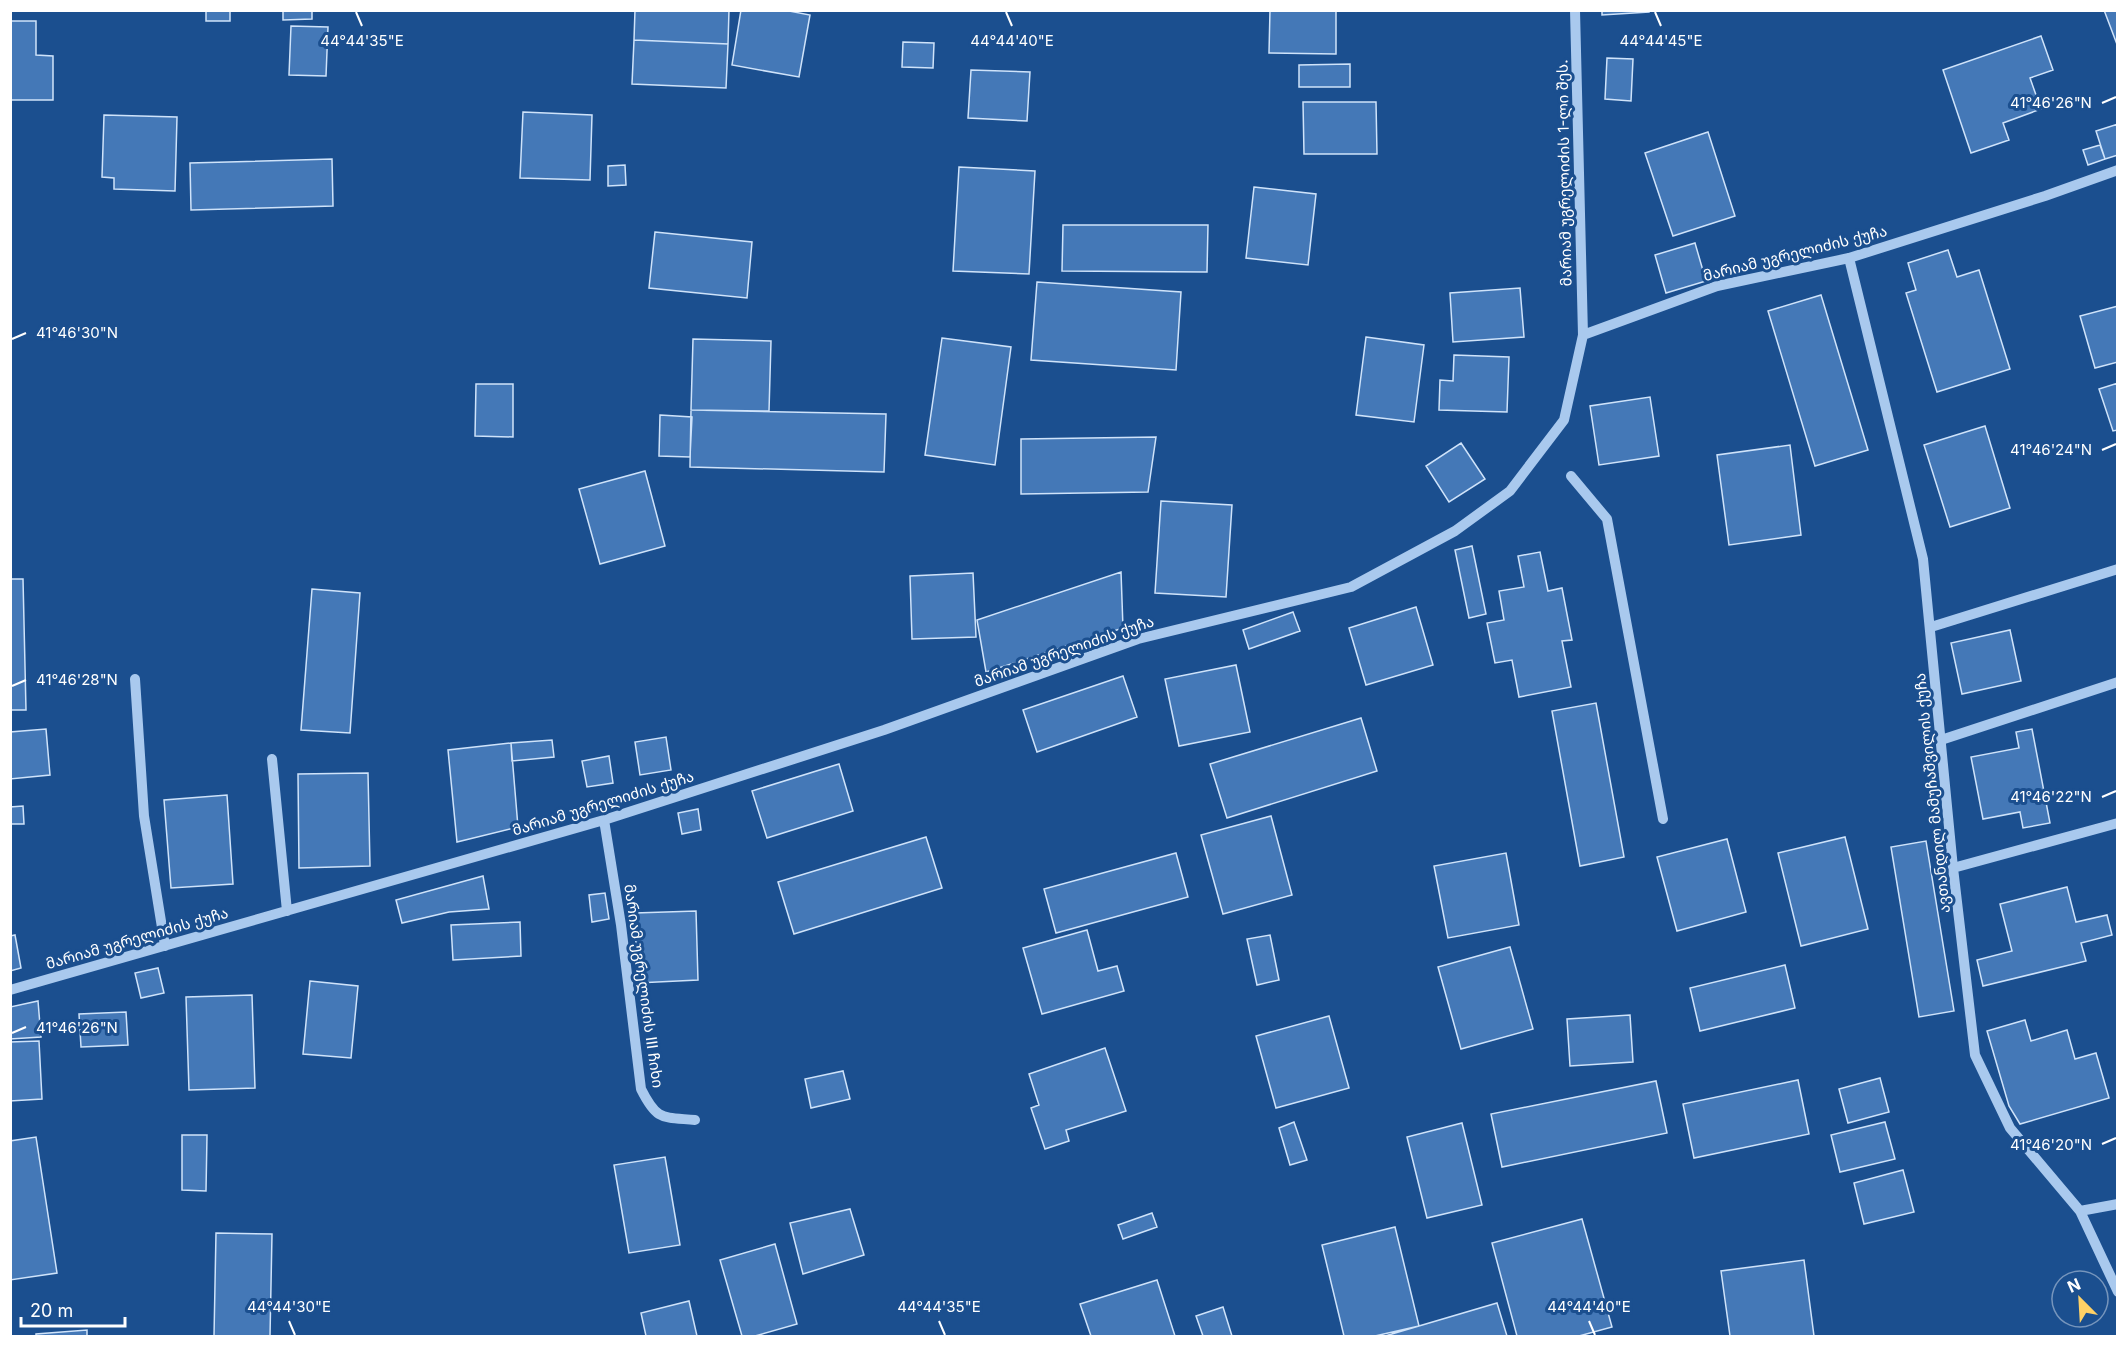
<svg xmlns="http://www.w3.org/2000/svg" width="2128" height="1347" viewBox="0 0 2128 1347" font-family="Inter,'Noto Sans Georgian',sans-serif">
  <rect width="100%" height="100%" fill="#1b4f8f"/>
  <path fill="#4478b7" stroke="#cfe3fa" stroke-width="1.5" d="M206,10H230V21H206Z
    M283,10H312V19L283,20Z
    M635,10H729L728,44L634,40Z
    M741,10H784L810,15L799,77L732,65Z
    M1270,10H1336V54L1269,53Z
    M1602,10H1649V12L1602,15Z
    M2104,10H2118V47Z
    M10,21H36V55L53,56V100H10Z
    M291,26L328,27L326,76L289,75Z
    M2041,36L2053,70L2030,78L2041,109L2003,123L2009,140L1971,153L1943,70Z
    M634,40L728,44L726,88L632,84Z
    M903,42L934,43L933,68L902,67Z
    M1607,58L1633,59L1631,101L1605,99Z
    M1350,64V87H1299V65Z
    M971,70L1030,72L1027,121L968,118Z
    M1303,102H1376L1377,154H1304Z
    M523,112L592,115L590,180L520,178Z
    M104,115L177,117L175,191L114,189V178L102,177Z
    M2118,124V155L2105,159L2096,131Z
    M1708,132L1735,216L1673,236L1645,153Z
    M2100,145L2105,159L2088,165L2083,150Z
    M332,159L333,206L191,210L190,163Z
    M625,165L626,185L608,186V166Z
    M959,167L1035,171L1029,274L953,271Z
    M1254,187L1316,194L1308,265L1246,258Z
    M1063,225H1208L1207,272L1062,271Z
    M655,232L752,242L747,298L649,288Z
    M1695,243L1706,281L1666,293L1655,255Z
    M1948,250L1957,277L1979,270L2010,369L1937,392L1906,293L1916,290L1908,263Z
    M1037,282L1181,292L1176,370L1031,360Z
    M1520,288L1524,337L1453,342L1450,293Z
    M1821,295L1868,450L1815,466L1768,311Z
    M2118,306V362L2095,368L2080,316Z
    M1366,337L1424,345L1414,422L1356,415Z
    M942,338L1011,347L995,465L925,455Z
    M693,339L771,341L769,411L691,410Z
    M1454,355L1509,357L1507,412L1439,410L1440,380L1453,381Z
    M2118,383V430L2113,431L2099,389Z
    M476,384H513V437L475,436Z
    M1650,397L1659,456L1599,465L1590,406Z
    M691,410L886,414L884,472L690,467Z
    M660,415L692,417L690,457L659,456Z
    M1985,426L2010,508L1950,527L1924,445Z
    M1156,437L1148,492L1021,494V439Z
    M1461,443L1485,479L1449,502L1426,466Z
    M1790,445L1801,535L1729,545L1717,455Z
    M645,471L665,546L600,564L579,489Z
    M1161,501L1232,505L1226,597L1155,593Z
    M1472,546L1486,614L1469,618L1455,550Z
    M1540,552L1548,591L1562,588L1572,640L1562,641L1571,687L1519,697L1512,660L1495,663L1487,623L1504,620L1499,591L1524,587L1518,556Z
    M1121,572L1123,628L986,672L977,620Z
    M973,573L976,637L912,639L910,576Z
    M10,579H23L26,710H10Z
    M312,589L360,593L350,733L301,730Z
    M1416,607L1433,665L1366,685L1349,628Z
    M1293,612L1300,631L1249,649L1243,630Z
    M2010,630L2021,681L1962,694L1951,643Z
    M1236,665L1250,732L1179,746L1165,679Z
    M1123,676L1137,717L1037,752L1023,710Z
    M1596,703L1624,857L1580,866L1552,711Z
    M1361,718L1377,771L1227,818L1210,764Z
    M46,729L50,775L10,779V732Z
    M2032,729L2050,823L2023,828L2020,812L1983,819L1971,757L2019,748L2016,732Z
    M666,737L671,770L640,775L635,742Z
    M552,740L554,757L512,761L511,743Z
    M511,743L518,827L457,842L448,750Z
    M609,756L613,783L587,787L582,761Z
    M839,764L853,811L767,838L752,791Z
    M368,773L370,866L299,868L298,774Z
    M227,795L233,884L171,888L164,800Z
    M23,806L24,824H10V807Z
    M698,809L701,830L682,834L678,813Z
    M1271,816L1292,895L1223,914L1201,835Z
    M926,837L942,888L794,934L778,882Z
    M1845,837L1868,929L1801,946L1778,853Z
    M1727,839L1746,912L1677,931L1657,857Z
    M1926,841L1954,1011L1919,1017L1891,847Z
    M1176,853L1188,897L1056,933L1044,889Z
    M1506,853L1519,925L1448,938L1434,866Z
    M483,876L489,909L449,912L402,923L396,900Z
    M2067,887L2076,922L2107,915L2112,935L2081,943L2086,961L1983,986L1977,960L2012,951L2000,904Z
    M605,893L609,919L592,922L589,895Z
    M696,911L698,980L637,983L635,913Z
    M520,922L521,956L453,960L451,925Z
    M1087,930L1098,971L1117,966L1124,991L1042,1014L1023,948Z
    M15,935L21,968L10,971V936Z
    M1270,935L1279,980L1257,985L1247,939Z
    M1510,947L1533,1029L1461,1049L1438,967Z
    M1785,965L1795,1008L1700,1031L1690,988Z
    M158,968L164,993L141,998L135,973Z
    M310,981L358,986L351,1058L303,1054Z
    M252,995L255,1088L189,1090L186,997Z
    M38,1001L41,1037L10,1039V1007Z
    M126,1012L128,1045L81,1047L79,1014Z
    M1630,1015L1633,1062L1570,1066L1567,1019Z
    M1329,1016L1349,1088L1276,1108L1256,1036Z
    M2025,1020L2031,1041L2067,1030L2075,1059L2096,1053L2109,1098L2020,1124L2009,1106L1987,1031Z
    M39,1041L42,1099L10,1101V1042Z
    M1105,1048L1126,1111L1066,1130L1069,1141L1045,1149L1031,1108L1039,1105L1029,1074Z
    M843,1071L850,1099L811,1108L805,1079Z
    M1880,1078L1889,1112L1848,1123L1839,1089Z
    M1798,1080L1809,1134L1694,1158L1683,1104Z
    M1656,1081L1667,1133L1502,1167L1491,1114Z
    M1294,1122L1307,1160L1290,1165L1279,1128Z
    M1885,1122L1895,1159L1840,1172L1831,1135Z
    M1462,1123L1482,1205L1427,1218L1407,1137Z
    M182,1135H207L206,1191L182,1190Z
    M36,1137L57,1273L10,1280V1141Z
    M665,1157L680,1245L629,1253L614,1165Z
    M1903,1170L1914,1212L1864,1224L1854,1183Z
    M850,1209L864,1255L803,1274L790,1223Z
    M1152,1213L1157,1227L1123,1239L1118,1225Z
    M1582,1219L1612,1327L1579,1336H1517L1492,1243Z
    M1395,1227L1419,1326L1375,1336H1344L1322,1245Z
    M216,1233L272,1234L270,1336H214Z
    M775,1244L797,1324L755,1336H742L720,1260Z
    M1804,1260L1814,1336H1730L1721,1271Z
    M1157,1280L1175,1336H1091L1080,1304Z
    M689,1301L697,1336H646L641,1313Z
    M1497,1303L1507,1336H1385Z
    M1223,1307L1232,1336H1203L1196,1316Z
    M87,1330V1336H36V1334Z"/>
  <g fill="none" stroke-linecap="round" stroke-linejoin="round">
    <path stroke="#a9c9ee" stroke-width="10" d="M1575,10L1583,335
      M1849,258L1923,559L1953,868L1975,1055L2010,1128L2080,1211L2118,1292
      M1571,476L1607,519L1663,819
      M1931,627L2118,569
      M135,679L144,816L165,946
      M1941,740L2118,682
      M272,759L287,911
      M604,820L621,925L641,1089C657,1121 662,1117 695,1120
      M1953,868L2118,823
      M10,990L604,820L884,730L1138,639L1351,587L1455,531L1510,491L1564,420L1583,335L1717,286L1849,258L2045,196L2118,170
      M2080,1211L2118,1204"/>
  </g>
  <path fill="none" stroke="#fff" stroke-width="2" d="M356,12L362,26M1006,12L1012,26M1655,12L1661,26M2102,103L2116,97M12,339L26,333M2102,450L2116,444M12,686L26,680M2102,797L2116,791M12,1033L26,1027M2102,1144L2116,1138M289,1321L295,1335M939,1321L945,1335M1589,1321L1595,1335"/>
  <g text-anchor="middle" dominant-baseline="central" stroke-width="6" stroke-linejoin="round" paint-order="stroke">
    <g font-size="15" fill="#fff" stroke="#1b4f8f">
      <text transform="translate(1564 173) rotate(-91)">მარიამ უგრელიძის 1-ლი შეს.</text>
      <text transform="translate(1795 253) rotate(-14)">მარიამ უგრელიძის ქუჩა</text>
      <text transform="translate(1064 651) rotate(-19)">მარიამ უგრელიძის ქუჩა</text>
      <text transform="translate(1932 793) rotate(-96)">ავთანდილ მამუჩაშვილის ქუჩა</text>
      <text transform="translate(603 803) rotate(-17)">მარიამ უგრელიძის ქუჩა</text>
      <text transform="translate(137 938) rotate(-16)">მარიამ უგრელიძის ქუჩა</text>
      <text transform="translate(644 986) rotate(82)">მარიამ უგრელიძის III ჩიხი</text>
    </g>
  </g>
  <g font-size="15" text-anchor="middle" fill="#fff" stroke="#1b4f8f" stroke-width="6" stroke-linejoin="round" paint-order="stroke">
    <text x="362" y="46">44°44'35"E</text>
    <text x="1012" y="46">44°44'40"E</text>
    <text x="1661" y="46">44°44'45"E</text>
    <text x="2051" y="108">41°46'26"N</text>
    <text x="77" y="338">41°46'30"N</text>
    <text x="2051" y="455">41°46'24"N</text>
    <text x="77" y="685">41°46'28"N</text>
    <text x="2051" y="802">41°46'22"N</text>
    <text x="77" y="1033">41°46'26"N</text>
    <text x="2051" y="1150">41°46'20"N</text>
    <text x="289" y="1312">44°44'30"E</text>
    <text x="939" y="1312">44°44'35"E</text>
    <text x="1589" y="1312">44°44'40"E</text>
  </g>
  <rect width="2128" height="1347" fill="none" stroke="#ffffff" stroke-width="24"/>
  <g transform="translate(2080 1299) rotate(336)"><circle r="28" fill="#1b4f8f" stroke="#7695bc" stroke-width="1.5"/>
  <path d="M0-4.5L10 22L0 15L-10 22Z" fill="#ffd166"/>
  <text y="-9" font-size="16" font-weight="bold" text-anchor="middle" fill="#ffffff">N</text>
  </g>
  <path d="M21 1317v9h104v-9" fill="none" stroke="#ffffff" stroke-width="3"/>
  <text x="30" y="1317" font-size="18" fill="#ffffff" stroke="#1b4f8f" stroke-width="4.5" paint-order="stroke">20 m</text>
</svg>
